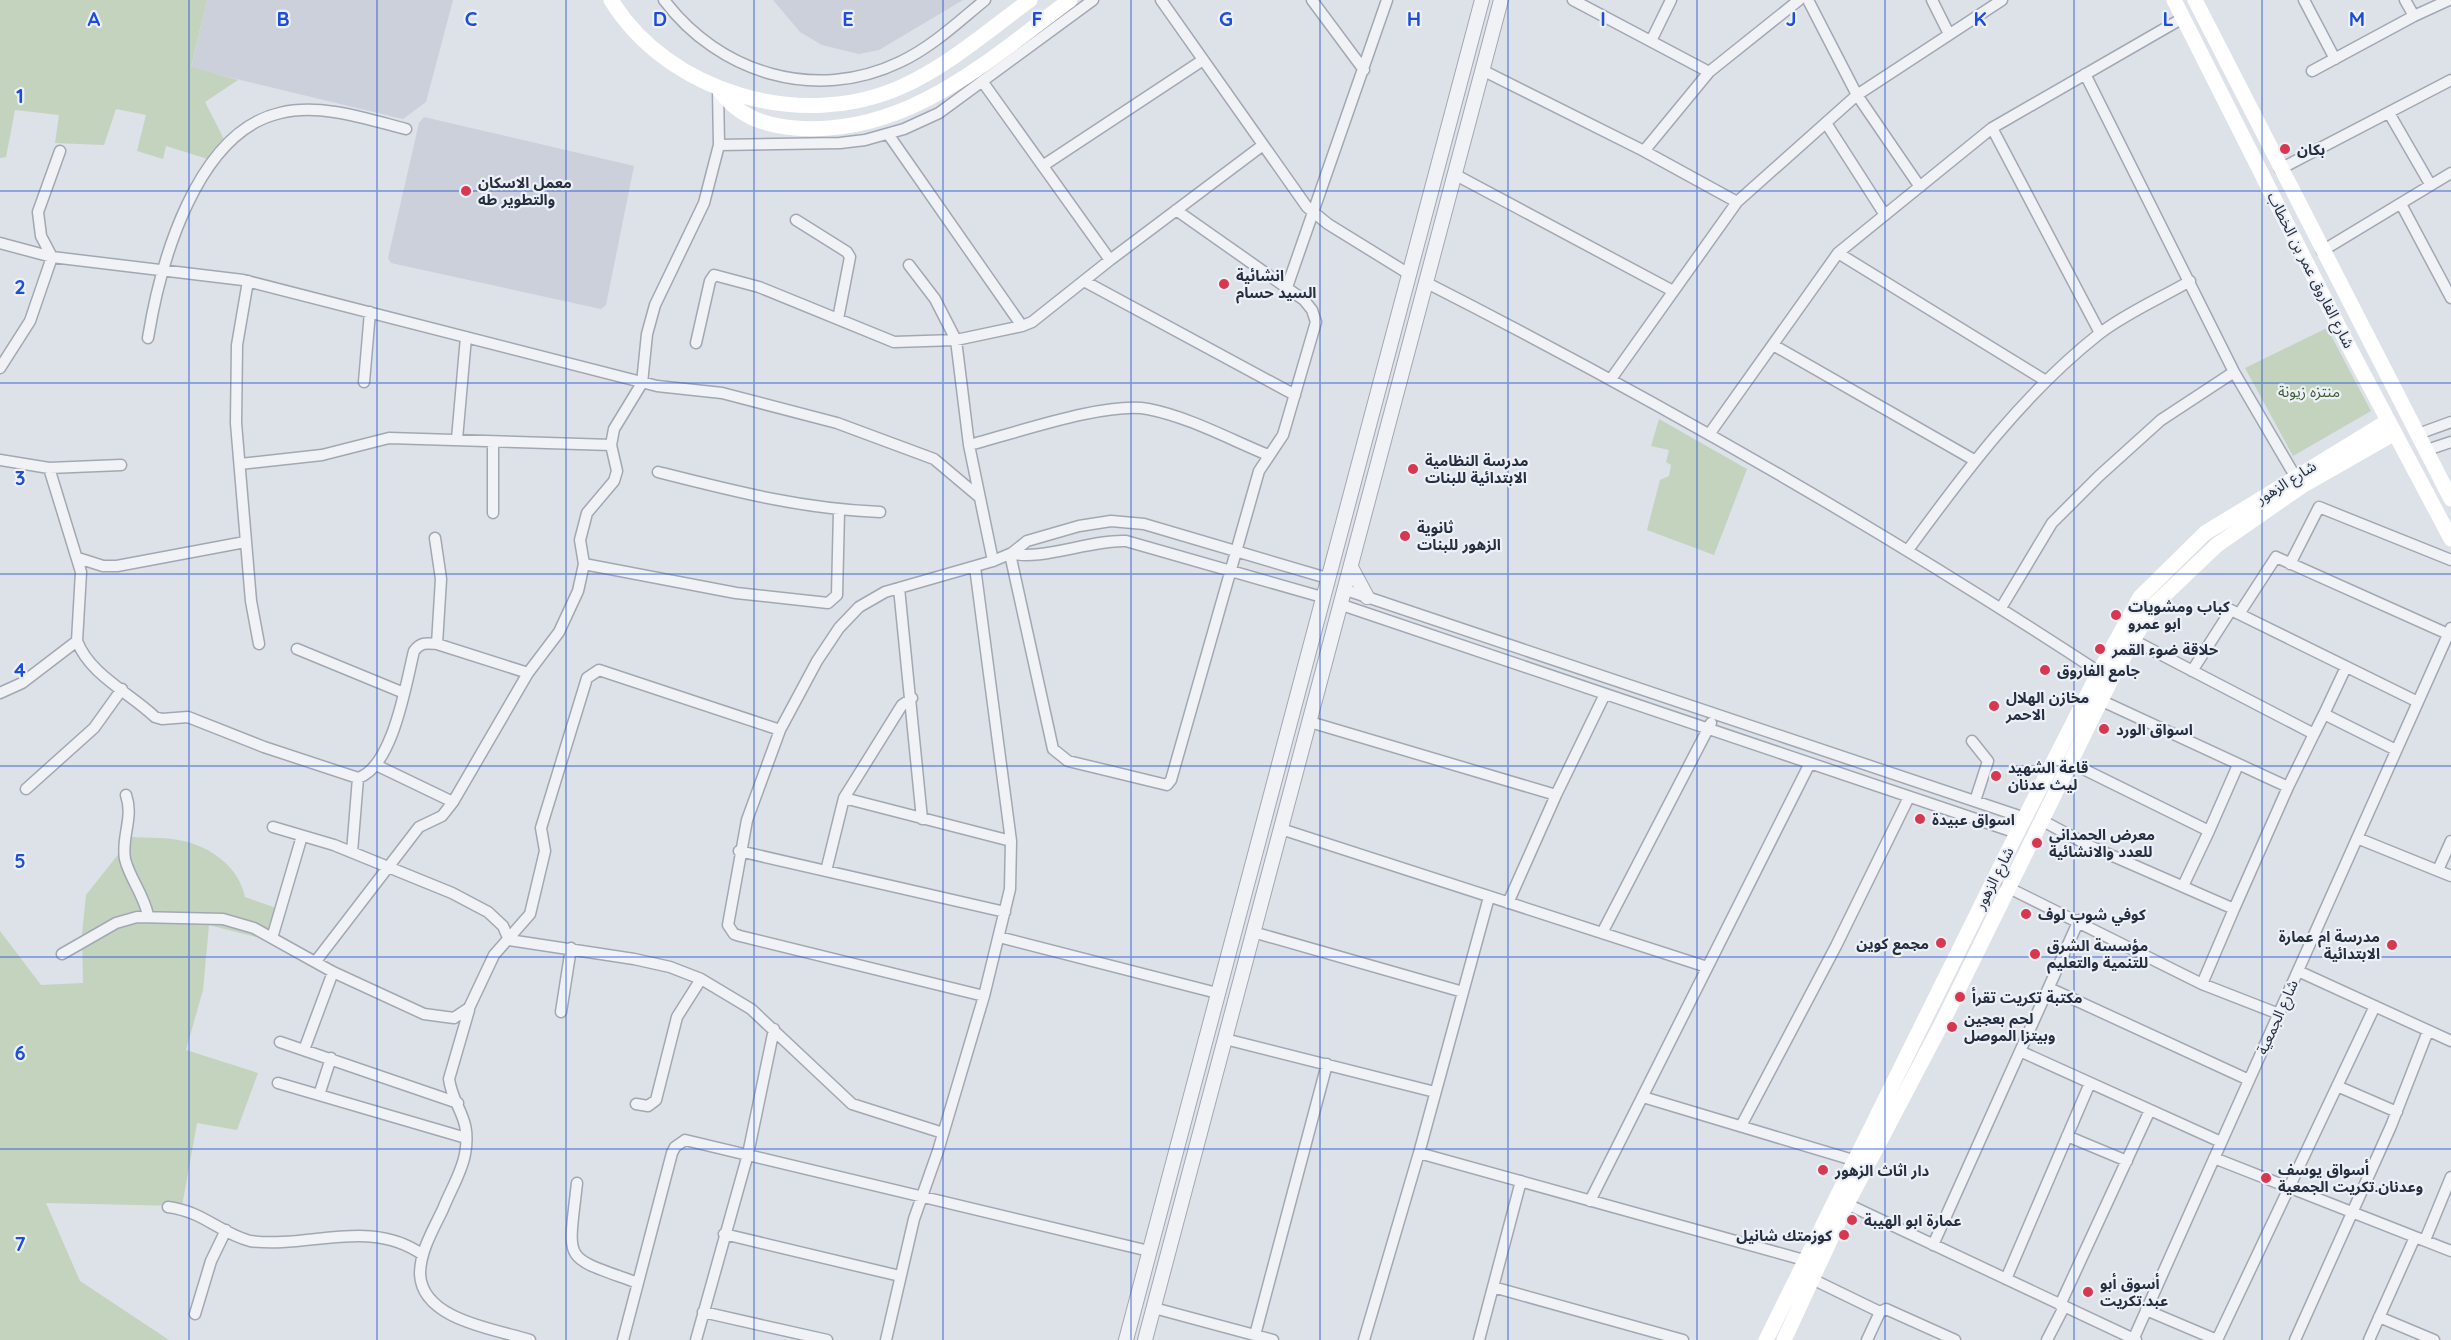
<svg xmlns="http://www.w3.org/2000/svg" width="2451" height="1340" viewBox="0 0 2451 1340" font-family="Quicksand,'Noto Sans Arabic',sans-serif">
  <rect width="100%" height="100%" fill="#dde1e8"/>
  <path fill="#cbd0da" d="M207,0H453L426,102L403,119L191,68Z
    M773,0H963L879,50L859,54L822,45L800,32Z
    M424,117L634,166L606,305L601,309L391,263L388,258L419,123Z"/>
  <path fill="#c3d3be" d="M0,0H207L191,67L238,80L205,102L229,149L214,161L166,146L163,159L137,151L146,115L116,109L104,145L55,143L59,115L15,110L6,157L0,158Z
    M2327,328L2371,411L2293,456L2245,368Z
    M1659,419L1747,469L1714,555L1647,530L1660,480L1669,476L1671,465L1666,462L1669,450L1651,446Z
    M132,837C148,838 167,837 183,841C212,847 239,868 245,897L276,908L264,939L209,925L203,990L186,1050L258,1073L237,1130L197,1123L182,1206L46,1203L80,1281L169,1340H0V931L41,985L83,983L82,934L86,895Z"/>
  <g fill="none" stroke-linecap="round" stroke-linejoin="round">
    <defs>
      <path id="minor" d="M664,0C719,73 815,103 900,62C932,47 958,22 985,0
        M1161,0L1307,207L1328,224L1409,274
        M1312,0L1364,70
        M1573,0L1709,72
        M1808,0L1857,95L1920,187
        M1932,0L1949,34
        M2304,0L2335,59
        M2405,0L2414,16
        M1651,41L1671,0
        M1482,70L1644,151L1737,202
        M2312,71L2414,16L2449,0
        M2085,74L2234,372L2295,476
        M982,81L1110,260
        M2389,113L2430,184
        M1826,123L1885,215
        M1992,128L2100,333
        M888,134L1022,326
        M719,145L840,143L865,140L904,129L939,113L1093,0
        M1644,151L1709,72L1799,0
        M1044,165L1203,60
        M2280,169L2451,80
        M1454,174L1673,291
        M2401,204L2451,298
        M796,220L847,252L850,257L838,319
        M0,243L52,257L243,280L657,386L722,393L837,423L934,459L978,496
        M2322,251L2451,173
        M1838,253L2046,381
        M909,265L935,299L956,340L969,445L993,561
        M248,281L237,345L236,423L251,601L259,644
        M1084,281L1295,395
        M1425,282C1657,400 1881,529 2099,672
        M1287,287L1387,0
        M148,338C160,264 196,132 280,113C321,103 367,119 406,129
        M696,343L710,281L714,275L759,287L894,342L956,340L1022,326L1032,322L1110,260L1263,145
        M1773,345L1974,460
        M0,368L30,321L52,257L41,236L38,212L60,151
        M1611,379L1737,202L1857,95L2002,0
        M364,382L370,312
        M1710,433L1838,253L1992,128L2183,18
        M2418,434L2451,422
        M457,439L466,337
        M969,445C1013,434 1106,401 1148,409C1189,417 1229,439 1268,455
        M2427,450L2451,442
        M0,460L49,468L121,465
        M240,464L322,455L389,438L611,445
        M49,468L81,572L77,641C90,675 130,693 155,717L162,719L188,717L264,747L358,778C393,767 406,683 414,651C421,642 426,643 437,644L528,673
        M658,472C733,491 802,509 880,512
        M493,513V442
        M435,538L441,579L437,644
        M1908,550C1965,472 2023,394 2099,334C2126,313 2161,298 2190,281
        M1012,553C1036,562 1094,539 1126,541L1322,597
        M1010,554L1053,749L1068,761L1167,785L1171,780L1259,471L1283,435L1316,322L1312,310L1304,300L1176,210
        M78,558L103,566H117L245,542
        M584,564L736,593L828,603L837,595L839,511
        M2290,564L2319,507L2451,560
        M899,588L922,819
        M1346,590L2025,818
        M1342,605L2017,833
        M2001,608L2052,523L2099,476L2161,420L2234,372
        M2239,614L2276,557L2448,634
        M2135,641L2314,734L2324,714L2396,750
        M297,649L404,693
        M2192,671L2231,610L2418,702
        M0,693L22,683L77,641
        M2100,700L2288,787
        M2324,714L2346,667
        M1310,722L1556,795
        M1972,741L1988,761L1975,801
        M2069,762L2209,831L2238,765
        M376,765L453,802
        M26,789L94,728L122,689
        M126,795C134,818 121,837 125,859C129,877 143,893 148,915
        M844,798L1011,841
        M2041,820L2090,846L2234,909L2202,984
        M273,827L334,845L452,893L488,912L503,926L509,940
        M1281,829L1707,967
        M2357,838L2451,876
        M739,851L1005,912
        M352,852L358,778
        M2438,870L2451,841
        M826,871L844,798L902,705L912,698
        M2183,886L2209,831
        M2007,887L2202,984L2279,1014
        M1508,903L1556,795L1605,694
        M2234,909L2288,787L2314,734
        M1253,932L1463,992
        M1602,933L1711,723
        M999,937L1217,993
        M272,938L302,836
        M509,940L634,959L670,967L701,979L751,1009L852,1104L943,1133
        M62,954L116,923L137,917L223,919L254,928L333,972L424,1014L454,1018L469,1008L494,955L530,914L545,851L541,828L587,678L599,670L780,730
        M316,961L419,827L442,816L453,802L528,673L559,632L578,591L584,564L580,540L587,513L614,481L617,471L611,445L614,429L642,383L647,334L655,305L704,203L719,145L718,90
        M2298,971L2451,1041
        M2049,988L2249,1080
        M984,996L740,936L734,934L728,925L747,820L780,730L817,661L839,628L859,607L885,592L993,561L1012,553L1027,541L1079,526L1111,521L1144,524L1327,578
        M469,1010L449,1079C453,1108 472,1117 465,1154C462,1172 450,1191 443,1209C434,1228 420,1251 420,1274C422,1320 495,1329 530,1340
        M561,1012L571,948
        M1225,1039L1435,1092
        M280,1042L458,1103
        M304,1050L333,972
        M2022,1052L2221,1142
        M278,1083L466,1138
        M2337,1086L2397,1112
        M319,1095L331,1058
        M1643,1097L1853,1160
        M636,1104L648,1106L656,1100L677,1017L701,979
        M1741,1126L1836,946L1909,797
        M2067,1136L2127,1161
        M1419,1153L1489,897
        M2214,1158L2451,1251
        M577,1183C568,1265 561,1255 638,1283
        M1590,1201L1810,763
        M1847,1204L2136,1340
        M168,1207C205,1212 219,1233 250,1241C309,1249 370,1217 423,1255
        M724,1234L900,1276
        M2425,1240L2451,1177
        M1933,1245L2079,920
        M1812,1279L1880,1312
        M2006,1279L2090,1083
        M1493,1287L1683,1340
        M2060,1305L2150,1110
        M1154,1308L1273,1340
        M2146,1310L2217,1340
        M703,1312L827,1340
        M195,1314L211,1261L226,1230
        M2379,1317L2434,1340
        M1255,1335L1327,1064
        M623,1340L672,1153L675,1147L685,1140L1149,1251
        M696,1340L748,1154L774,1029
        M886,1340L914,1219L938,1151L984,996L1010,889L1011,841L975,567
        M1364,1340L1419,1153L1804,1260
        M1479,1340L1521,1181
        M1867,1340L1880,1312L1886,1309L1955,1340
        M2047,1340L2064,1307
        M2133,1340L2451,628
        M2217,1340L2375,1006
        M2295,1340L2391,1126L2428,1031
        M2369,1340L2415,1237"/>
      <path id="tertiary" d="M1352,569L1367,597
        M1126,1340L1482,0
        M1145,1340L1501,0"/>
    </defs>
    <use href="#minor" stroke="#a2a8b2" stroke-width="13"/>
    <use href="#tertiary" stroke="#a2a8b2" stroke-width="16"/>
    <use href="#minor" stroke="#f0f2f6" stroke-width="10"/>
    <use href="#tertiary" stroke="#f0f2f6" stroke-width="14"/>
    <path stroke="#fff" stroke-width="15" d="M611,0C669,94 802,131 901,87C948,66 989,30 1030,0
      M2174,0L2347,343L2451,539
      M2195,0L2451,499
      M718,88C737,116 762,125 795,128C906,137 986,62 1070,0
      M1766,1340L2017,833L2099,672L2140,597L2205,533L2388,421
      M1784,1340L1847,1204L1941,1025L2111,680L2152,607L2217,545L2302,486L2395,433"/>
  </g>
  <path fill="none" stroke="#1d4ed8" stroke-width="1.5" stroke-opacity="0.55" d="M189,0V1340M377,0V1340M566,0V1340M754,0V1340M943,0V1340M1131,0V1340M1320,0V1340M1508,0V1340M1697,0V1340M1885,0V1340M2074,0V1340M2262,0V1340M0,191H2451M0,383H2451M0,574H2451M0,766H2451M0,957H2451M0,1149H2451"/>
  <g fill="#d83750" stroke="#edf0f6" stroke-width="2">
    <circle cx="2285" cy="149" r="6"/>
    <circle cx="466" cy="191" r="6"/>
    <circle cx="1224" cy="284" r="6"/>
    <circle cx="1413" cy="469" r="6"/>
    <circle cx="1405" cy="536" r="6"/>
    <circle cx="2116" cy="615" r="6"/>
    <circle cx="2100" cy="649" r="6"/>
    <circle cx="2045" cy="670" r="6"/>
    <circle cx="1994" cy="706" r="6"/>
    <circle cx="2104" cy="729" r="6"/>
    <circle cx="1996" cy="776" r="6"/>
    <circle cx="1920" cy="819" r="6"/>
    <circle cx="2037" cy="843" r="6"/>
    <circle cx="2026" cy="914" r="6"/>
    <circle cx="1941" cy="943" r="6"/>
    <circle cx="2392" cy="945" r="6"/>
    <circle cx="2035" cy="954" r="6"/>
    <circle cx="1960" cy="997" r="6"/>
    <circle cx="1952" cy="1027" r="6"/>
    <circle cx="1823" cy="1170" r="6"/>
    <circle cx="2266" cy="1178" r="6"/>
    <circle cx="1852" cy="1220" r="6"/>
    <circle cx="1844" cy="1235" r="6"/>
    <circle cx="2088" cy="1292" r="6"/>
  </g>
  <g text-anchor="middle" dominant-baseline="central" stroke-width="4.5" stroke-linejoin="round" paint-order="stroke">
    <g font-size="15" font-weight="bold" fill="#252f40" stroke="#edf0f6" text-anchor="start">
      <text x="2297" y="149">بكان</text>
      <text x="478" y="182">معمل الاسكان<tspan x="478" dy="17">والتطوير طه</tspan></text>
      <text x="1236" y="275">انشائية<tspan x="1236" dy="17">السيد حسام</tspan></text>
      <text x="1425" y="460">مدرسة النظامية<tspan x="1425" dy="17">الابتدائية للبنات</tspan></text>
      <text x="1417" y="527">ثانوية<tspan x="1417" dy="17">الزهور للبنات</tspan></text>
      <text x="2128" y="606">كباب ومشويات<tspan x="2128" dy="17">ابو عمرو</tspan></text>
      <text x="2112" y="649">حلاقة ضوء القمر</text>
      <text x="2057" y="670">جامع الفاروق</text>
      <text x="2006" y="697">مخازن الهلال<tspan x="2006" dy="17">الاحمر</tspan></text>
      <text x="2116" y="729">اسواق الورد</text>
      <text x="2008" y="767">قاعة الشهيد<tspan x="2008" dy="17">ليث عدنان</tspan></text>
      <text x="1932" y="819">اسواق عبيدة</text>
      <text x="2049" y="834">معرض الحمداني<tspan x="2049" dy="17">للعدد والانشائية</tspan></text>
      <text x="2038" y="914">كوفي شوب لوف</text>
      <text x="2380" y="936" text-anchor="end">مدرسة ام عمارة<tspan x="2380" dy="17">الابتدائية</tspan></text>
      <text x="1929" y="943" text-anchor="end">مجمع كوين</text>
      <text x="2047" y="945">مؤسسة الشرق<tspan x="2047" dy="17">للتنمية والتعليم</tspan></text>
      <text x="1972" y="997">مكتبة تكريت تقرأ</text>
      <text x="1964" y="1018">لحم بعجين<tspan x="1964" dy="17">وبيتزا الموصل</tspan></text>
      <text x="2278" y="1169">أسواق يوسف<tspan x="2278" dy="17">وعدنان.تكريت الجمعية</tspan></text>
      <text x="1835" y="1170">دار اثاث الزهور</text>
      <text x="1864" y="1220">عمارة ابو الهيبة</text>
      <text x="1832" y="1235" text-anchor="end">كوزمتك شانيل</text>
      <text x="2100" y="1283">أسوق أبو<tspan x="2100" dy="17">عبد.تكريت</tspan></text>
    </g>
    <g font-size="15" fill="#252f40" stroke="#edf0f6">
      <text transform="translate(2311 270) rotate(63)">شارع الفاروق عمر بن الخطاب</text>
      <text transform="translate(2286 482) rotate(-32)">شارع الزهور</text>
      <text transform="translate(1994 878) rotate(-63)">شارع الزهور</text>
      <text transform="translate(2277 1017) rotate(-66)">شارع الجمعية</text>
    </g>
    <g font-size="15" fill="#3a5d32" stroke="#edf0f6">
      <text x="2309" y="391">منتزه زيونة</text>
    </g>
  </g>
  <g font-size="20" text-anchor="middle" font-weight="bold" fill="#1d4ed8" stroke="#edf0f6" stroke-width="4.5" stroke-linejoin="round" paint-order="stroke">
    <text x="94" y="26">A</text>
    <text x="283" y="26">B</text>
    <text x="471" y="26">C</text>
    <text x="660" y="26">D</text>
    <text x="848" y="26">E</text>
    <text x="1037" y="26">F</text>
    <text x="1226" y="26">G</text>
    <text x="1414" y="26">H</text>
    <text x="1603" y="26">I</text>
    <text x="1791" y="26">J</text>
    <text x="1980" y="26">K</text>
    <text x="2168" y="26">L</text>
    <text x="2357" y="26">M</text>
    <text x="20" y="103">1</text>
    <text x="20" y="294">2</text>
    <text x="20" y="485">3</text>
    <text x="20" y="677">4</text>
    <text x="20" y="868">5</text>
    <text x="20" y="1060">6</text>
    <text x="20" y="1251">7</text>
  </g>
</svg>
